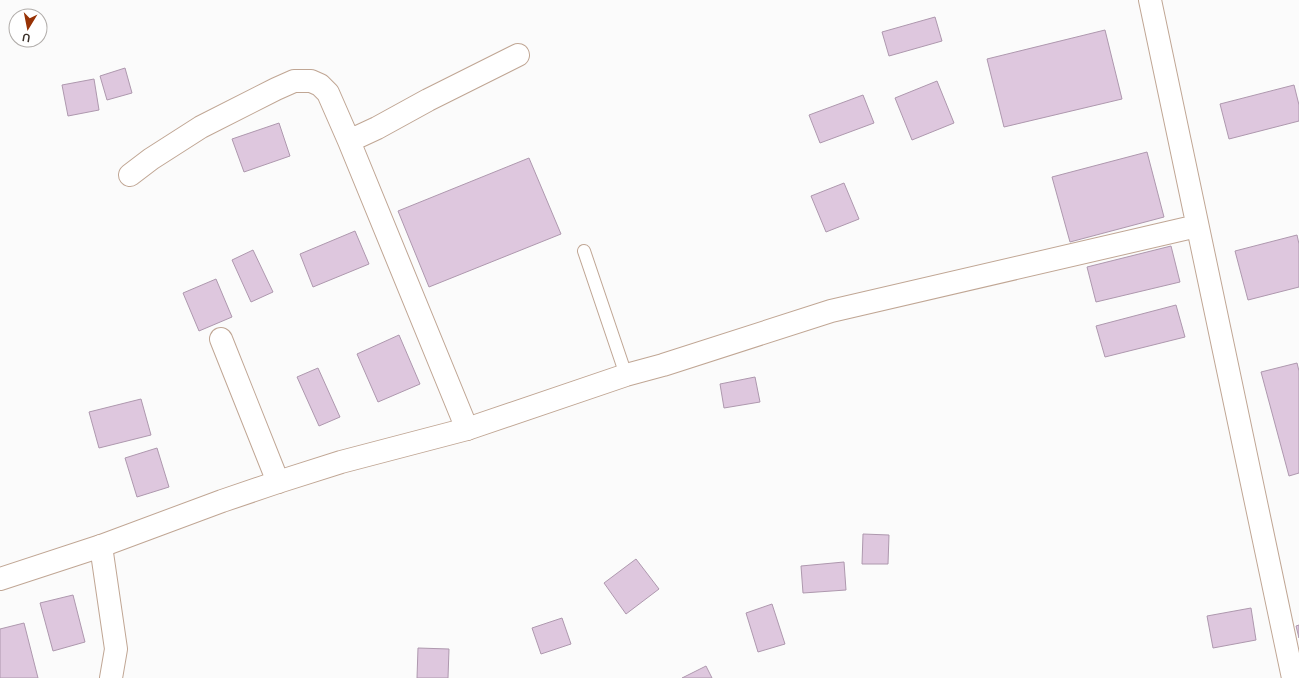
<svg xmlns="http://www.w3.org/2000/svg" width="1299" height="678" viewBox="0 0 1299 678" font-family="Lato,sans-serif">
  <rect width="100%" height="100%" fill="#fbfbfb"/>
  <path fill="#dec7de" stroke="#ae98ae" d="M935,17L942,41L889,56L882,32Z
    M1105,30L1122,99L1004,127L987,59Z
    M125,68L132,93L107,100L100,76Z
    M94,79L99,110L68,116L62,85Z
    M937,81L954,123L912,140L895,98Z
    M1294,85L1299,105V121L1229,139L1220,104Z
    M863,95L874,123L820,143L809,115Z
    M279,123L290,156L244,172L232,139Z
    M1147,152L1164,217L1070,242L1052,177Z
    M529,158L561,234L429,287L398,211Z
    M844,183L859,219L826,232L811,196Z
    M355,231L369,264L313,287L300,254Z
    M1297,235L1299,244V287L1248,300L1235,251Z
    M1171,246L1180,282L1096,302L1087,267Z
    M253,250L273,292L251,302L232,260Z
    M216,279L232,317L199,331L183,293Z
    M1176,305L1185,337L1105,357L1096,326Z
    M399,335L420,384L378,402L357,354Z
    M1297,363L1299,371V473L1289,476L1261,372Z
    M318,368L340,417L319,426L297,377Z
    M755,377L760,402L724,408L720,384Z
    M141,399L151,435L99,448L89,412Z
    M157,448L169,487L137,497L125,458Z
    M863,534L889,535L888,564H862Z
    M636,559L659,589L626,614L604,583Z
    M844,562L846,590L803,593L801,566Z
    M73,595L85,642L53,651L40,603Z
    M772,604L785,644L758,652L746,613Z
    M1251,608L1256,640L1213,648L1207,616Z
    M562,618L571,644L541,654L532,628Z
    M24,623L38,678H0V629Z
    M1299,625V638L1296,626Z
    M418,648L449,649L448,678H417Z
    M706,666L712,678H682Z"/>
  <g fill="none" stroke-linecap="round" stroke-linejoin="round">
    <defs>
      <path id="service" d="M584,251L626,375"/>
      <path id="minor" d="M349,141L377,128L428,100L518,55
        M130,175L151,159L201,127L276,89L294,81H311L320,85L328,93L349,141L467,429
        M221,339L278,482
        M101,546L116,649L111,678"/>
      <path id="tertiary" d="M1150,0L1293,678
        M0,579L101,546L222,501L278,482L341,462L467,429L626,375L663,365L831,311L1197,226"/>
    </defs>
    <use href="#service" stroke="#c0a694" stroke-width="14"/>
    <use href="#minor" stroke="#c0a694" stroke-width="24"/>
    <use href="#tertiary" stroke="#c0a694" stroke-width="24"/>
    <use href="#service" stroke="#fff" stroke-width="12"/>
    <use href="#minor" stroke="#fff" stroke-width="22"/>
    <use href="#tertiary" stroke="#fff" stroke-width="22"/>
  </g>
  <g transform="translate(28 28) rotate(190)"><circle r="19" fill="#ffffff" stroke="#b0aca9"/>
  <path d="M0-3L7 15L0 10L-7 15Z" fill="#973205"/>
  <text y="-6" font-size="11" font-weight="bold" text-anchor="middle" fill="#3a2f28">U</text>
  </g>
</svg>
